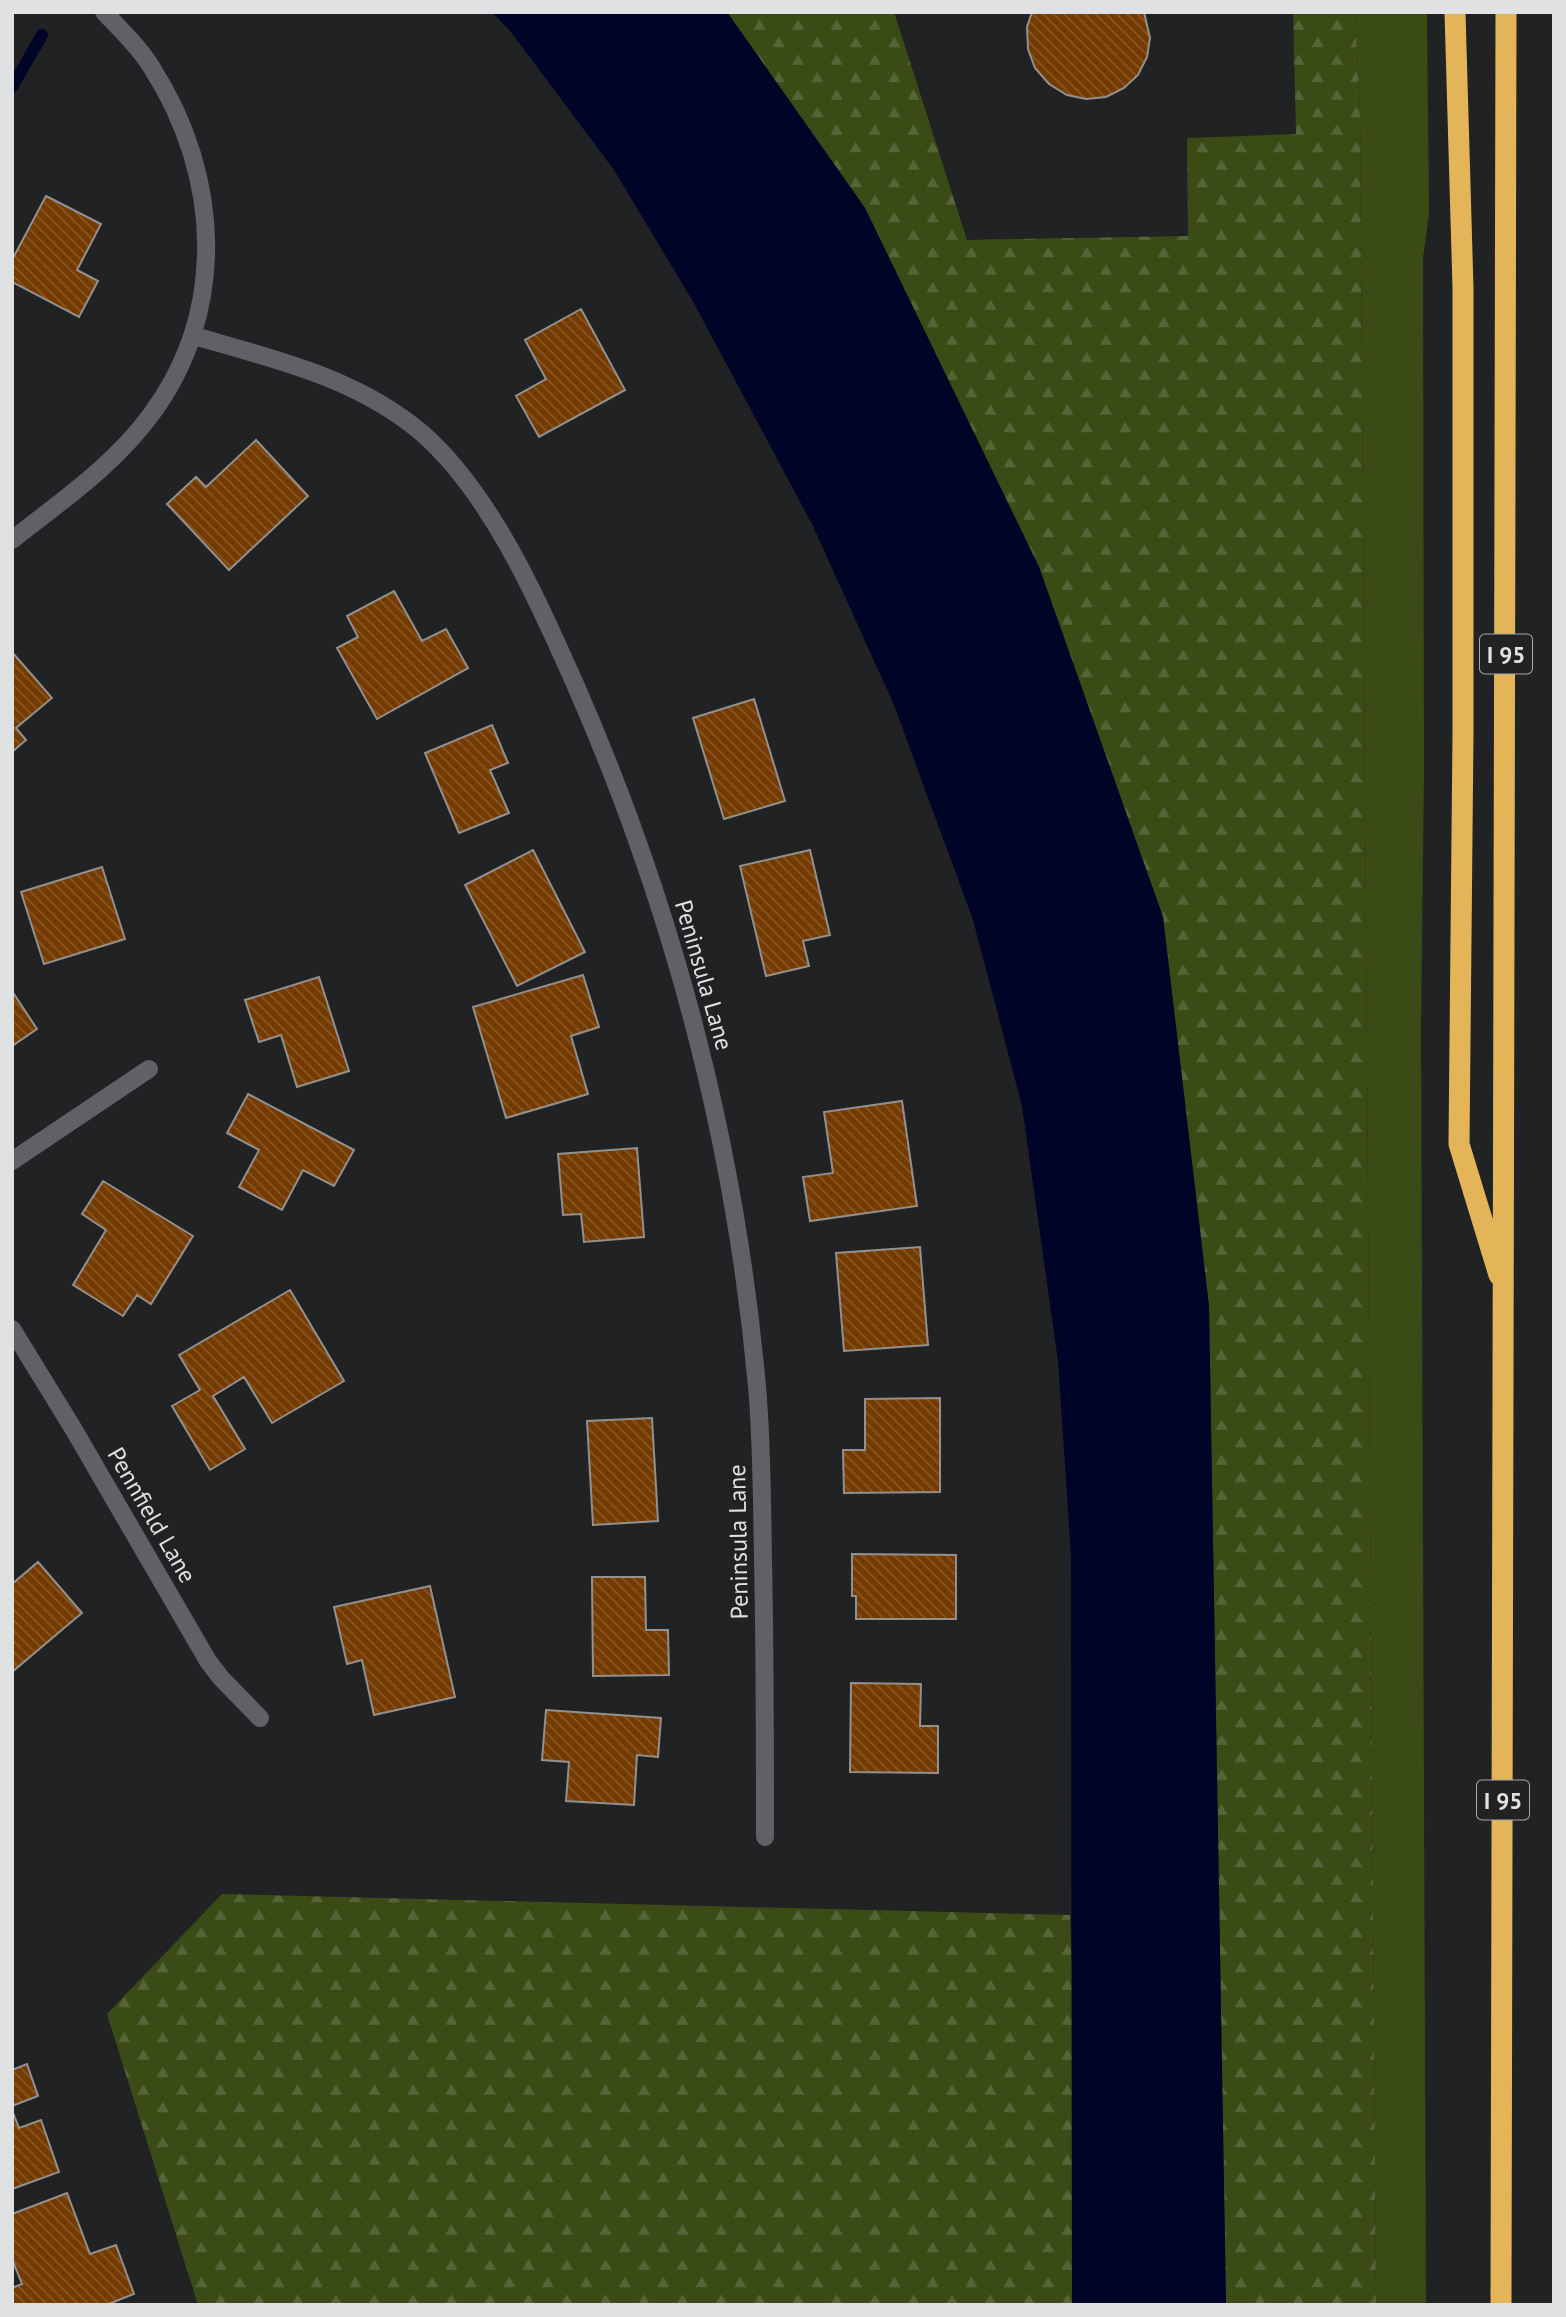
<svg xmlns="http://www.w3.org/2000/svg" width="1566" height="2317" viewBox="0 0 1566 2317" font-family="'PT Sans',sans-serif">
  <defs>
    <pattern id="forest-firs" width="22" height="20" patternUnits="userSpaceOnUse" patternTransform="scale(1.75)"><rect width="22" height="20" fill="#3a4b15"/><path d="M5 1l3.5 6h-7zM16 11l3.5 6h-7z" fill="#566537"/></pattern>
    <pattern id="building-back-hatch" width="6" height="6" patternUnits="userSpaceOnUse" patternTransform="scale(1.75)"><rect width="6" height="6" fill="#743b00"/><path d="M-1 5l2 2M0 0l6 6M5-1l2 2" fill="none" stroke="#885725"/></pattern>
  </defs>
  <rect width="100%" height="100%" fill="#202224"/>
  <path fill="#3a4b15" d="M1355,12H1427L1429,214L1423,258L1424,773L1421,1029L1426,2305H1376L1360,108Z"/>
  <path fill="url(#forest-firs)" d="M727,12H894L967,240L1188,236L1187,138L1296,134L1293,12H1355L1360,108L1376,2305H1226L1209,1306L1163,917L1039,567L865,208Z
    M222,1894L1070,1915L1073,1998L1072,2305H198L107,2014Z"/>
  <path fill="#000527" d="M492,12H727L865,208L1039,567L1163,917L1209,1306L1226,2305H1072L1071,1556L1058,1361L1022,1106L973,920L894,705L812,524L691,298L614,170L511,32Z"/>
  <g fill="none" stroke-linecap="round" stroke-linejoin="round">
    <path stroke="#000527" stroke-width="12" d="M12,87L42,35"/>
  </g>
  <path fill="url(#building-back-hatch)" stroke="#93908e" stroke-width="2" d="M1032,12H1144L1150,38L1147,57L1138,75L1124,88L1106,97L1086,99L1067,95L1049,84L1035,68L1028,49L1027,27Z
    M46,196L101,224L77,270L98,281L79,317L12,282V260Z
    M581,309L625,390L539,437L516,396L546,379L525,340Z
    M256,440L308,496L229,570L167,504L196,477L206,487Z
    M394,591L422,641L446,629L468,668L377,719L337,648L358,637L347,616Z
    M12,652L52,698L16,728L26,740L12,752Z
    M754,699L785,801L724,819L693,718Z
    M492,725L508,763L490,770L509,813L459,833L425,753Z
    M533,850L585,952L517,986L465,885Z
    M810,850L830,935L803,941L809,966L766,976L740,866Z
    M102,867L125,939L44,964L21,892Z
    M583,975L599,1027L571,1036L588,1094L506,1118L473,1007Z
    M319,977L349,1071L297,1087L281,1035L259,1042L245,1000Z
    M12,991L37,1029L12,1046Z
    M248,1094L354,1150L334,1186L303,1170L282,1210L239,1187L259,1150L227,1133Z
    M902,1101L917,1206L810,1221L803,1177L833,1173L824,1112Z
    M637,1148L644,1237L584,1242L581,1214L563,1215L558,1154Z
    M103,1181L193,1236L151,1304L137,1295L123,1316L73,1285L106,1230L82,1214Z
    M920,1247L928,1345L844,1351L836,1253Z
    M290,1290L344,1381L272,1423L244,1377L213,1396L245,1449L210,1470L172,1406L200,1390L179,1355Z
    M940,1398V1492L844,1493L843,1450H865V1399Z
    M652,1418L658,1521L593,1525L587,1421Z
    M852,1554L956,1555V1619H856V1596H852Z
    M38,1562L82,1613L12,1672V1584Z
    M592,1577H645L646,1630H668L669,1675L593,1676Z
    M430,1586L455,1697L374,1715L362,1660L347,1664L334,1607Z
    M851,1683L921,1684L920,1726H938V1773L850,1772Z
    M546,1710L661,1718L658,1757L637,1755L634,1805L566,1801L569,1762L542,1760Z
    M27,2064L38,2096L12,2106V2070Z
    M12,2110L19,2128L41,2120L59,2172L12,2189Z
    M67,2193L90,2254L116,2245L134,2294L106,2305H12V2288L22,2284L12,2259V2214Z"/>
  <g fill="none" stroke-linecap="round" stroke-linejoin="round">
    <path stroke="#5f6164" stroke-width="18" d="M194,336C274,359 358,378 423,434C492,495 538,601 575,684C673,907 735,1144 757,1386C762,1444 762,1502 763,1560C765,1652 765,1745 765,1837
      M12,540C60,502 113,466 150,416C228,312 221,176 152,68C139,47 121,30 104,12
      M12,1161L149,1069
      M12,1329L74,1430L208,1661L221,1678L260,1718"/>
    <path stroke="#e3b558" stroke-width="21" d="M1455,12L1463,288V733L1459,1144L1499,1275
      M1501,2305L1506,12"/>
  </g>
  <g text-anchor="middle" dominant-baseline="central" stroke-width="6" stroke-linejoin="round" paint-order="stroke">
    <g fill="#202224" stroke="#a6a8aa" stroke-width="2">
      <rect x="1480" y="634.5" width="52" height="39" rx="5"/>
      <rect x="1477" y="1780.5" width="52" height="39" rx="5"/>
    </g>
    <g font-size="23" font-weight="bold" fill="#e0e1e3">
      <text x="1506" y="654">I 95</text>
      <text x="1503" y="1800">I 95</text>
    </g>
    <g font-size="24" fill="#e0e1e3" stroke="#202224">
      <text transform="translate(704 975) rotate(74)">Peninsula Lane</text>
      <text transform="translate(152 1515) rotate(60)">Pennfield Lane</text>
      <text transform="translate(738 1542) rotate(-91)">Peninsula Lane</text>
    </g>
  </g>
  <rect width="1566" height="2317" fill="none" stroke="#e0e1e3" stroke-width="28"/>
</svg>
